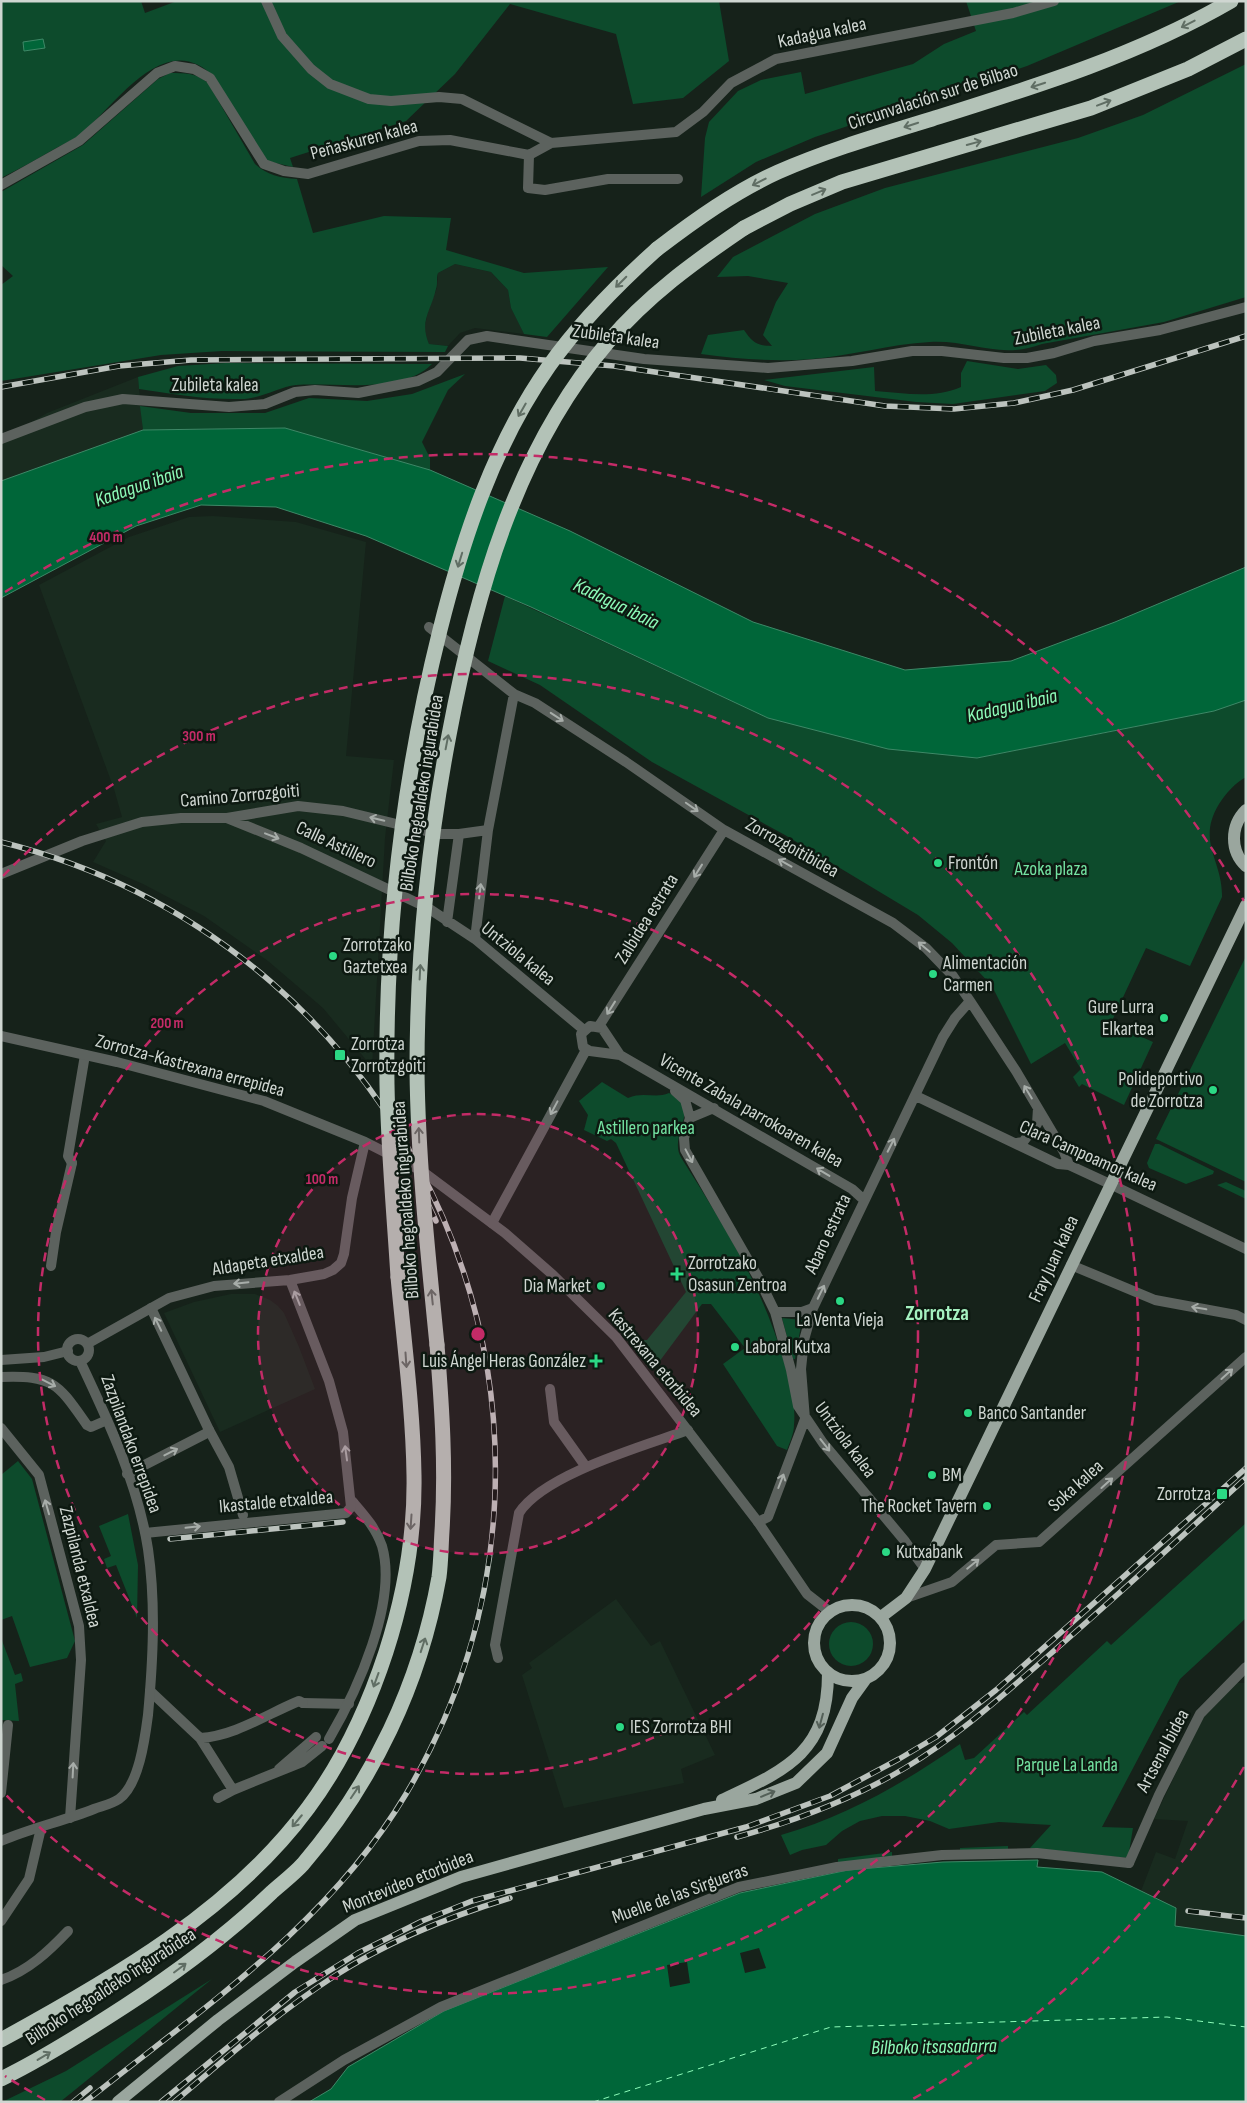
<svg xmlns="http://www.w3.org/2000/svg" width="1247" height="2103" viewBox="0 0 1247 2103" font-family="'Sofia Sans Condensed',sans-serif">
  <rect width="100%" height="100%" fill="#16221a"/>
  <path fill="#192b1f" d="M455,264L491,272L508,290L511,308L524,334L475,328L460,333L448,346L429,344L424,332L428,310L437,288L438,273Z
    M138,377L143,430L1,481V440L47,413Z
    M213,516L296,522L366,542L346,756L394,760L385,838L372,1067L323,1008L268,961L204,916L143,884L93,862L106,841L96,824L122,817L114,789L39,585L129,537L189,517Z
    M231,1294H255L270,1300L278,1306L284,1313L299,1347L315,1389L220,1432L164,1313L194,1302Z
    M616,1599L651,1646L660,1641L715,1755L681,1769L684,1783L564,1808L522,1675L532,1668L529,1663Z
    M1236,1683H1246V1936L1175,1926L1141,1891L1156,1852L1175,1859L1188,1821L1154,1819L1203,1716Z"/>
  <path fill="#0d4b2c" d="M1,1H141L145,13L177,1H719L729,61L683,98L633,104L616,34L510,4L455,74L406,121L290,158L293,167L267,161L216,79C167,25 117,103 82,133C75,139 66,143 58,147C39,158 21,168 1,178Z
    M966,1H1181L1027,66L815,137L756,162L701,197L705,138L709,122L738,91L761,80L801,72L805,94L913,64L944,44L976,31Z
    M1246,64V297L1164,322L1042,344C999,360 973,340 930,342C890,344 851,356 812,359C775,362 738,359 701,354L708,335L744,330C752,342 757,346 772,346L763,335L776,302L788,283L748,276L717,277L733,257L815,214L885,188L1078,138L1143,115Z
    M170,73C185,73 197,73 208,83L255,164C267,175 280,178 297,179L313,233L384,216L451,218L446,250L524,273L608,267L547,337L524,334L511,308L508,290L491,272L455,264L438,273C436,278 438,284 436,289C431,311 419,321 429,344L448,346L445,352L222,351L161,355L1,381V285L13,276L1,265V192L83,145L158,79Z
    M967,361L1018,369L1046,365L1056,375L1057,383L1045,391L953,404L916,402L785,386L764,380L874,367L875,391C905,393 933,399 961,387V373Z
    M226,363L432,364C401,395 336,382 296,385C279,387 260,399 241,399C207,400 173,394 139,389L138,377L178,366Z
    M465,374L448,390L422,442L430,458V470L285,428L143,430L140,406L191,413H265L309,398L367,401L412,394Z
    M505,596L768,718L977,758L1135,727L1246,695V777C1235,783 1226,793 1219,804C1196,842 1223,860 1222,897L1190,966L1146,948L1111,1023L1153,1042L1124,1105L1082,1084L1079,1087L1073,1077L1081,1069L1065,1043L1031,1064L992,986L952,943L918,915L785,835L652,762L540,685L488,661Z
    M1246,956V1182L1156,1139Z
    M602,1082L628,1098C644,1091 655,1099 669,1093C704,1110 666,1135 682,1159C725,1227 763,1287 785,1365C790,1384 796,1404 794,1425C794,1433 790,1442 787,1450L777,1446L723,1364L745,1348L711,1304H702L659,1362L640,1340H647L686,1292L616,1143L611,1139L607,1141L584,1130L588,1115L579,1101Z
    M1155,1144H1159L1214,1171L1213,1174L1186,1184L1149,1168L1147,1163Z
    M1226,1182L1246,1191V1199L1217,1185Z
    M782,1318L802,1320L795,1359H793Z
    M18,1461L32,1479L75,1641L67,1658L30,1667L12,1616L1,1620V1475Z
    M128,1514L138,1565L137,1618L116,1565L107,1568L104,1559L111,1556L99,1526Z
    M1246,1523V1618L1180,1679L1102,1827L1133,1828L1128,1858L1030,1848L1051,1825L999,1822L949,1829L930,1821L905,1816H882L860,1821L842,1831L826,1845L802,1850L790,1855L781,1835C847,1816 904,1783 960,1744L965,1760L974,1758L1024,1712L1027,1715L1107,1641L1111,1645Z
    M829 1644a22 22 0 1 1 44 0a22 22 0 1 1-44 0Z
    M1,1638L15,1675L21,1673L23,1681L15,1684L19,1721L1,1720Z
    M1008,1846V1851L960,1853V1848Z
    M892,1852V1856L838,1863V1859Z
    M212,1979L60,2102H2L66,2071Z"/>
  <path fill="#006639" stroke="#3e8867" d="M43,39L45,48L24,51L23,42Z
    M285,428L430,470L570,531L753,622L905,670L1011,661L1115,622L1246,567V700L1214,711L977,758L888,749L768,718L531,607L366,536L276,507L201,505L136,526L1,598V481L143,430Z
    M1038,1860L1037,1867L1102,1872L1176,1908L1175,1926L1246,1936V2102H309L331,2089L348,2067L444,2011L740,1893L848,1870L943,1862Z"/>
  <path fill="#16221a" d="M759,1948L766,1968L745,1973L740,1953Z
    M687,1962L690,1983L670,1987L667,1965Z"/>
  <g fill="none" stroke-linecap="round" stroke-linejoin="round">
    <path stroke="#8dfcb9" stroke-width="1" stroke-dasharray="6 5" stroke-linecap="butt" d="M593,2102L831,2027L1167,2017L1246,2027"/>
    <path stroke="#5c625e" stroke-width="10" d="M529,155L528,188L545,190L608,179H678
      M51,1266L56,1232L72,1163
      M209,1430L229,1467L243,1515
      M303,1703L349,1704
      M279,2102L344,2060L441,2007L739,1887L837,1867L942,1855L1037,1853L1129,1863"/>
    <path stroke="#5c625e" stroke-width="10" d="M266,1L282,36L311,69L330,84L369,99L391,101L439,97L462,99L551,143L676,132L703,112L731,83L776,59L1013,13L1054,1
      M1,185L79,141L157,73L175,66L194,69L210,78L264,164L284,171L308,174L419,141L450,140L529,155L551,143
      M429,627L514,694L535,703L626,762L724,830L893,923L926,948L953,976L970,1001L1016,1071L1064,1152L1069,1165
      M227,818L301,848L428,908L475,939L584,1030
      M1,874L82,841L142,822L181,818H227L298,806L343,811L438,834H459
      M447,922L459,834L488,830
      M475,939L488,830L514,694
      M590,1026L602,1028L620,1055L590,1051L583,1047L581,1034Z
      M599,1026L724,830
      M620,1055L852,1189L863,1199
      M675,1091L685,1100L690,1118
      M916,1096L1058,1164L1069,1165L1110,1184L1246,1249
      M714,1108L690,1118L684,1138L685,1150L759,1279L775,1312L791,1370L798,1406L823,1443L904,1540L925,1569
      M1016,1143L1023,1142L1037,1124L1038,1108
      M72,1163L68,1156L85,1055
      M492,1223L586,1050
      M1071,1265L1155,1300L1236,1315L1246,1320
      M775,1312H802L813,1308
      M1,1360L44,1357L68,1351
      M1,1377C54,1375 58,1384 87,1425L91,1427L107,1420
      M550,1389L554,1422L586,1467
      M1,1428L39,1475L79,1626L81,1660L70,1818
      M127,1474L205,1434L209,1430L151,1308
      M758,1522L768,1517L805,1419L801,1369L804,1340L813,1308L943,1037L955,1018L970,1001
      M906,1598L952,1582L996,1545L1039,1542L1246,1357
      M498,1658L495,1645L519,1513C544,1474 644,1446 688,1430
      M150,1691L200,1738L233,1790L302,1762L322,1746
      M200,1738C235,1736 267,1714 299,1701L303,1703
      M329,1739C357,1691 398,1602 382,1546C376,1528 364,1515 352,1501
      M279,1769L316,1737
      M1,1793L8,1725
      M218,1798L233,1790
      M1129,1863L1159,1795L1200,1714L1246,1667
      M1,1921L29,1879L41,1828
      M1,1980C28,1971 49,1951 68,1931"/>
    <path stroke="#5c625e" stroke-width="10" d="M1,439L85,407L123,399L229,407L265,404L295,392L315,390L358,393L418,381L437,372L468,340L487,336L644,359L768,368L852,361L912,351H942L1004,358H1027L1054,353L1094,341L1160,330L1246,307
      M1,1036L117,1062L264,1101L365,1142L422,1171L505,1233L553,1275L616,1337L758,1522L807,1594L830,1612
      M67 1350a11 11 0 1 1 22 0a11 11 0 1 1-22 0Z
      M87,1344L169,1298L214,1286L290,1280L324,1274L333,1270L341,1263L344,1254L352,1198L365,1142
      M145,1533L346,1513L351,1507L343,1432L329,1381L290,1280
      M1,1841C31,1828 64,1821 94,1809C102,1806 112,1804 119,1799C139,1785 145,1738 148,1715C153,1660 156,1604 148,1549C138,1484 108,1420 80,1361"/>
    <path stroke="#9aa69e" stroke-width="12" d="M1246,810C1230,826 1230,851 1246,866
      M814 1643a38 38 0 1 1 76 0a38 38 0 1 1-76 0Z
      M881,1617L906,1598L925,1569L1246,905
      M722,1800C786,1770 828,1753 828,1673
      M118,2102L218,2020L295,1962L355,1920L461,1877L704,1809L756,1799L796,1783L827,1753L852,1698L865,1680"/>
    <path stroke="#b3c2b7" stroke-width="15" d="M744,228L790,204L842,182L1091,108L1188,69L1246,39
      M657,249C695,220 734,192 778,172C828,150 880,135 932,119C1034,87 1138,55 1231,1
      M1,2040C111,1980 233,1910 308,1808C343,1761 368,1707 386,1652C404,1596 415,1533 414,1475C413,1409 404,1342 398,1277
      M1,2079C44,2058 85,2032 125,2006C177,1972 227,1935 272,1892C282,1883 294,1874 303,1864C373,1782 420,1684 439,1577C441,1562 441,1546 442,1531C446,1468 442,1408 437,1345"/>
    <defs>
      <path id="rail" d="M1,387L119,366L191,360L520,358L614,366L885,406L954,409L1014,403L1073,390L1246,336
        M1,842C418,946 627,1421 406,1794C328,1925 201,2009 85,2102
        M420,1187L436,1221
        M170,1539L343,1522
        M737,1837C795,1821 853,1799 905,1768C957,1737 1002,1696 1048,1656C1115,1598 1180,1538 1246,1478
        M1188,1911L1246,1918
        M73,2102L90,2088
        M161,2102L295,1992L358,1953L422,1921L472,1901L746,1827L830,1796L899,1759L936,1737L996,1690L1246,1468
        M174,2102C225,2059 276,2014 333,1977C388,1941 448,1917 510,1898"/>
    </defs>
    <use href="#rail" stroke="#bcc3be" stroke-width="5.5"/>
    <use href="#rail" stroke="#0d1911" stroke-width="4" stroke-dasharray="11" stroke-linecap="butt"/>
    <path stroke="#b3c2b7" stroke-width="15" d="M398,1277C394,1212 388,1148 387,1084C385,931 403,778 440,630C463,538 494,444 549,366C580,322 617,285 657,249
      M437,1345C428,1254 418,1162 417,1070C417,958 428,845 449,735C475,596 515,451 608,342C647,296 694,262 744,228"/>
  </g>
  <defs><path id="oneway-shaft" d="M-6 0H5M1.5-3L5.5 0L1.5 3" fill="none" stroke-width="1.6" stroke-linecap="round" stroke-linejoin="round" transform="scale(1.25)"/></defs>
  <g stroke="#606e64">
    <use href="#oneway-shaft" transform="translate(1188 24) rotate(153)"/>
    <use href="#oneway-shaft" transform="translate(1038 85) rotate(162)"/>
    <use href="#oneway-shaft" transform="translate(1104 103) rotate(-21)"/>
    <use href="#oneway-shaft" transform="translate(911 125) rotate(162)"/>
    <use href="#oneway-shaft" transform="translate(974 143) rotate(-15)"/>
    <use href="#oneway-shaft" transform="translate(759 182) rotate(153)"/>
    <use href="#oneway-shaft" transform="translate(819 192) rotate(-23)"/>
    <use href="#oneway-shaft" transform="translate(621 282) rotate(135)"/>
    <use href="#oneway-shaft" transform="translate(522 410) rotate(120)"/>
    <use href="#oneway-shaft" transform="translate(460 560) rotate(107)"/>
    <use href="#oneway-shaft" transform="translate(447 742) rotate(-79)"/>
    <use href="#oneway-shaft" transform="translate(420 972) rotate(-87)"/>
    <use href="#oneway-shaft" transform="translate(419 1135) rotate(-92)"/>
    <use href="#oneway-shaft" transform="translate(432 1297) rotate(-96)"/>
    <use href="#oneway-shaft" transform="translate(406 1360) rotate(86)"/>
    <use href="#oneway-shaft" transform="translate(411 1522) rotate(94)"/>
    <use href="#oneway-shaft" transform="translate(423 1645) rotate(-72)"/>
    <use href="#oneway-shaft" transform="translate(376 1680) rotate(110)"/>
    <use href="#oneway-shaft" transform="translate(355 1792) rotate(-56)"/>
    <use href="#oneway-shaft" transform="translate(297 1821) rotate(130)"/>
    <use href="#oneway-shaft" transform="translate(180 1968) rotate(-37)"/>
    <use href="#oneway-shaft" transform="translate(44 2056) rotate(-31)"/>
  </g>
  <g stroke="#a7ada9">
    <use href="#oneway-shaft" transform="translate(557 717) rotate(33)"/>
    <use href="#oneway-shaft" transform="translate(692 807) rotate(35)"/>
    <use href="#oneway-shaft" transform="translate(377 819) rotate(-167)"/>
    <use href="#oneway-shaft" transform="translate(272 836) rotate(21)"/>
    <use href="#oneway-shaft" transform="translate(785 863) rotate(-151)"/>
    <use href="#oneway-shaft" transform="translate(698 871) rotate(122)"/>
    <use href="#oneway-shaft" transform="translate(480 891) rotate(-83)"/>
    <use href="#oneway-shaft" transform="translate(924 947) rotate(-140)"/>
    <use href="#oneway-shaft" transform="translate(611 1008) rotate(122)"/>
    <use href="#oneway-shaft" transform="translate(1028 1092) rotate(-121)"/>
    <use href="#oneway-shaft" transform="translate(554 1108) rotate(118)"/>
    <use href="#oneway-shaft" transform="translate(891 1145) rotate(-63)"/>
    <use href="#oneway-shaft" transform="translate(689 1156) rotate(62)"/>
    <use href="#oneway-shaft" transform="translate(823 1172) rotate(-149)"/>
    <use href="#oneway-shaft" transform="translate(241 1283) rotate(174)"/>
    <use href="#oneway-shaft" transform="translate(821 1292) rotate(-64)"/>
    <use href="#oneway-shaft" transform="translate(297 1298) rotate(-112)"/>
    <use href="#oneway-shaft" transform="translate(1199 1308) rotate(-170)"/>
    <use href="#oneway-shaft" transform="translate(158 1324) rotate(-116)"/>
    <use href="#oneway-shaft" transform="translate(1227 1374) rotate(-42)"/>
    <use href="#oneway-shaft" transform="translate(49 1383) rotate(27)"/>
    <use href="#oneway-shaft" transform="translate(825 1445) rotate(52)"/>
    <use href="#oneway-shaft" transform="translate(171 1452) rotate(-27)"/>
    <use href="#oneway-shaft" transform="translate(346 1453) rotate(-98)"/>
    <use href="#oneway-shaft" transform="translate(781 1481) rotate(-69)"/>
    <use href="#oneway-shaft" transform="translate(1107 1483) rotate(-42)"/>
    <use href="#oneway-shaft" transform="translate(47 1507) rotate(-106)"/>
    <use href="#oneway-shaft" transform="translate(193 1527) rotate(-6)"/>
    <use href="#oneway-shaft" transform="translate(973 1564) rotate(-39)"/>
    <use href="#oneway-shaft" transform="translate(73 1770) rotate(-87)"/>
  </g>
  <g stroke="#546058">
    <use href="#oneway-shaft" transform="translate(821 1721) rotate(105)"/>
    <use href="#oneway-shaft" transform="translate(768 1794) rotate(-22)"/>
  </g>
  <circle cx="478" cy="1334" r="220" fill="#c32b67" fill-opacity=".12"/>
  <g fill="none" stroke="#c32b67" stroke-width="2.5" stroke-dasharray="9 6">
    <circle cx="478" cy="1334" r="220"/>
    <circle cx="478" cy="1334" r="440"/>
    <path d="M3 876A660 660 0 1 1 3 1792"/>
    <path d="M1244 1767A880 880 0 0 1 911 2100M45 2100A880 880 0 0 1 5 2076M5 592A880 880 0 0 1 1244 901"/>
  </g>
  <g fill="#2bd884" stroke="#0d1911" stroke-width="2">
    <circle cx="938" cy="863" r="5"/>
    <circle cx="333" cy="956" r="5"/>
    <circle cx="933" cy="974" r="5"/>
    <circle cx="1164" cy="1018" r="5"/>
    <rect x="334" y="1049" width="12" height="12" rx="2.5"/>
    <circle cx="1213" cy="1090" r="5"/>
    <path d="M674.5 1266.5h5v5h5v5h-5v5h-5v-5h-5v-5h5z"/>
    <circle cx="601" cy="1286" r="5"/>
    <circle cx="840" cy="1301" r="5"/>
    <circle cx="735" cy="1347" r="5"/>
    <path d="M593.5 1353.5h5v5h5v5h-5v5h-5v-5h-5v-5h5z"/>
    <circle cx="968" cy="1413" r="5"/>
    <circle cx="932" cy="1475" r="5"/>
    <rect x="1216" y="1488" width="12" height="12" rx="2.5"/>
    <circle cx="987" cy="1506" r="5"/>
    <circle cx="886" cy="1552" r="5"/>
    <circle cx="620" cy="1727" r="5"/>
  </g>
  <g text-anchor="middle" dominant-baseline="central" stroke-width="5" stroke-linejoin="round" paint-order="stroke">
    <g font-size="19" fill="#cfd6d1" stroke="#0d1911">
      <text transform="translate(822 33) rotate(-12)">Kadagua kalea</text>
      <text transform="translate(933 97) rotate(-18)">Circunvalación sur de Bilbao</text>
      <text transform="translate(364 140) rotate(-15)">Peñaskuren kalea</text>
      <text transform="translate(1057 331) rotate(-11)">Zubileta kalea</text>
      <text transform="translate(616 337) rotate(8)">Zubileta kalea</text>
      <text x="215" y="385">Zubileta kalea</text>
      <text transform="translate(422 793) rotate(-81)">Bilboko hegoaldeko ingurabidea</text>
      <text transform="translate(240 796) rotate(-5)">Camino Zorrozgoiti</text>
      <text transform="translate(336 845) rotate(25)">Calle Astillero</text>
      <text transform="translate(792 848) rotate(29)">Zorrozgoitibidea</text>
      <text transform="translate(647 919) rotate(-58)">Zalbidea estrata</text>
      <text transform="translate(518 954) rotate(39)">Untziola kalea</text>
      <text transform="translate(190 1066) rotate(15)">Zorrotza-Kastrexana errepidea</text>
      <text transform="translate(751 1111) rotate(30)">Vicente Zabala parrokoaren kalea</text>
      <text transform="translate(1088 1156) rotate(24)">Clara Campoamor kalea</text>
      <text transform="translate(406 1200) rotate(-94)">Bilboko hegoaldeko ingurabidea</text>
      <text transform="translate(828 1234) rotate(-65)">Abaro estrata</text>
      <text transform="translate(1054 1259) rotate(-65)">Fray Juan kalea</text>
      <text transform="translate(268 1261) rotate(-9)">Aldapeta etxaldea</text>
      <text transform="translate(655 1363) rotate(50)">Kastrexana etorbidea</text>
      <text transform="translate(845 1440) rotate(53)">Untziola kalea</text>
      <text transform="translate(131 1444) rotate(70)">Zazpilandako errepidea</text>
      <text transform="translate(1076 1486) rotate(-42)">Soka kalea</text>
      <text transform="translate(276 1502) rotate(-5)">Ikastalde etxaldea</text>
      <text transform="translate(80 1567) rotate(76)">Zazpilanda etxaldea</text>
      <text transform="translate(1163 1751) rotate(-62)">Artsenal bidea</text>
      <text transform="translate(408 1882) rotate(-22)">Montevideo etorbidea</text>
      <text transform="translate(680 1894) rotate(-20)">Muelle de las Sirgueras</text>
      <text transform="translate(111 1987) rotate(-33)">Bilboko hegoaldeko ingurabidea</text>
    </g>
    <g font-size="19" fill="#cfd6d1" stroke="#0d1911" text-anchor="start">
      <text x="948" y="863">Frontón</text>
      <text x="343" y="945">Zorrotzako<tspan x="343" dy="22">Gaztetxea</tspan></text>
      <text x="943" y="963">Alimentación<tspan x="943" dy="22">Carmen</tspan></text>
      <text x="1154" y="1007" text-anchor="end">Gure Lurra<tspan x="1154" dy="22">Elkartea</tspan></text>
      <text x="351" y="1044">Zorrotza<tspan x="351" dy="22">Zorrotzgoiti</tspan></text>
      <text x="1203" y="1079" text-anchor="end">Polideportivo<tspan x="1203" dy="22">de Zorrotza</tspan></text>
      <text x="688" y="1263">Zorrotzako<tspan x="688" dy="22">Osasun Zentroa</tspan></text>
      <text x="591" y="1286" text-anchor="end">Dia Market</text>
      <text x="840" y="1320" text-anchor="middle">La Venta Vieja</text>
      <text x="745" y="1347">Laboral Kutxa</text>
      <text x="586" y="1361" text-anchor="end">Luis Ángel Heras González</text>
      <text x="978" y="1413">Banco Santander</text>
      <text x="942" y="1475">BM</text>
      <text x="1211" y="1494" text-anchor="end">Zorrotza</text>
      <text x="977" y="1506" text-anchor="end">The Rocket Tavern</text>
      <text x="896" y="1552">Kutxabank</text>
      <text x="630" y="1727">IES Zorrotza BHI</text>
    </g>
    <g font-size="19" fill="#74e3a2" stroke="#0d1911">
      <text x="1051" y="869">Azoka plaza</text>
      <text x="646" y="1128">Astillero parkea</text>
      <text x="1067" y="1765">Parque La Landa</text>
    </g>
    <g font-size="20" font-style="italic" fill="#8dfcb9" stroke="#0d1911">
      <text transform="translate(139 486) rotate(-19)">Kadagua ibaia</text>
      <text transform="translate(616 604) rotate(26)">Kadagua ibaia</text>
      <text transform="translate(1012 706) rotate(-13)">Kadagua ibaia</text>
      <text transform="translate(934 2047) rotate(-1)">Bilboko itsasadarra</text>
    </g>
    <g font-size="21" font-weight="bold" fill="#a5f1c0" stroke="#0d1911">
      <text x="937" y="1313">Zorrotza</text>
    </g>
  </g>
  <circle cx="478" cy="1334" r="8" fill="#c32b67" stroke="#0d1911" stroke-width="2.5"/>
  <g font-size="15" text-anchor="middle" font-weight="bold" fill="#c32b67" stroke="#0d1911" stroke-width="5" stroke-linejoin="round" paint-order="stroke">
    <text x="106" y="542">400 m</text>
    <text x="199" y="741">300 m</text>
    <text x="167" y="1028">200 m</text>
    <text x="322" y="1184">100 m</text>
  </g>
  <rect width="1247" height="2103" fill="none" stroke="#cfd6d1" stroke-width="5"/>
</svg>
